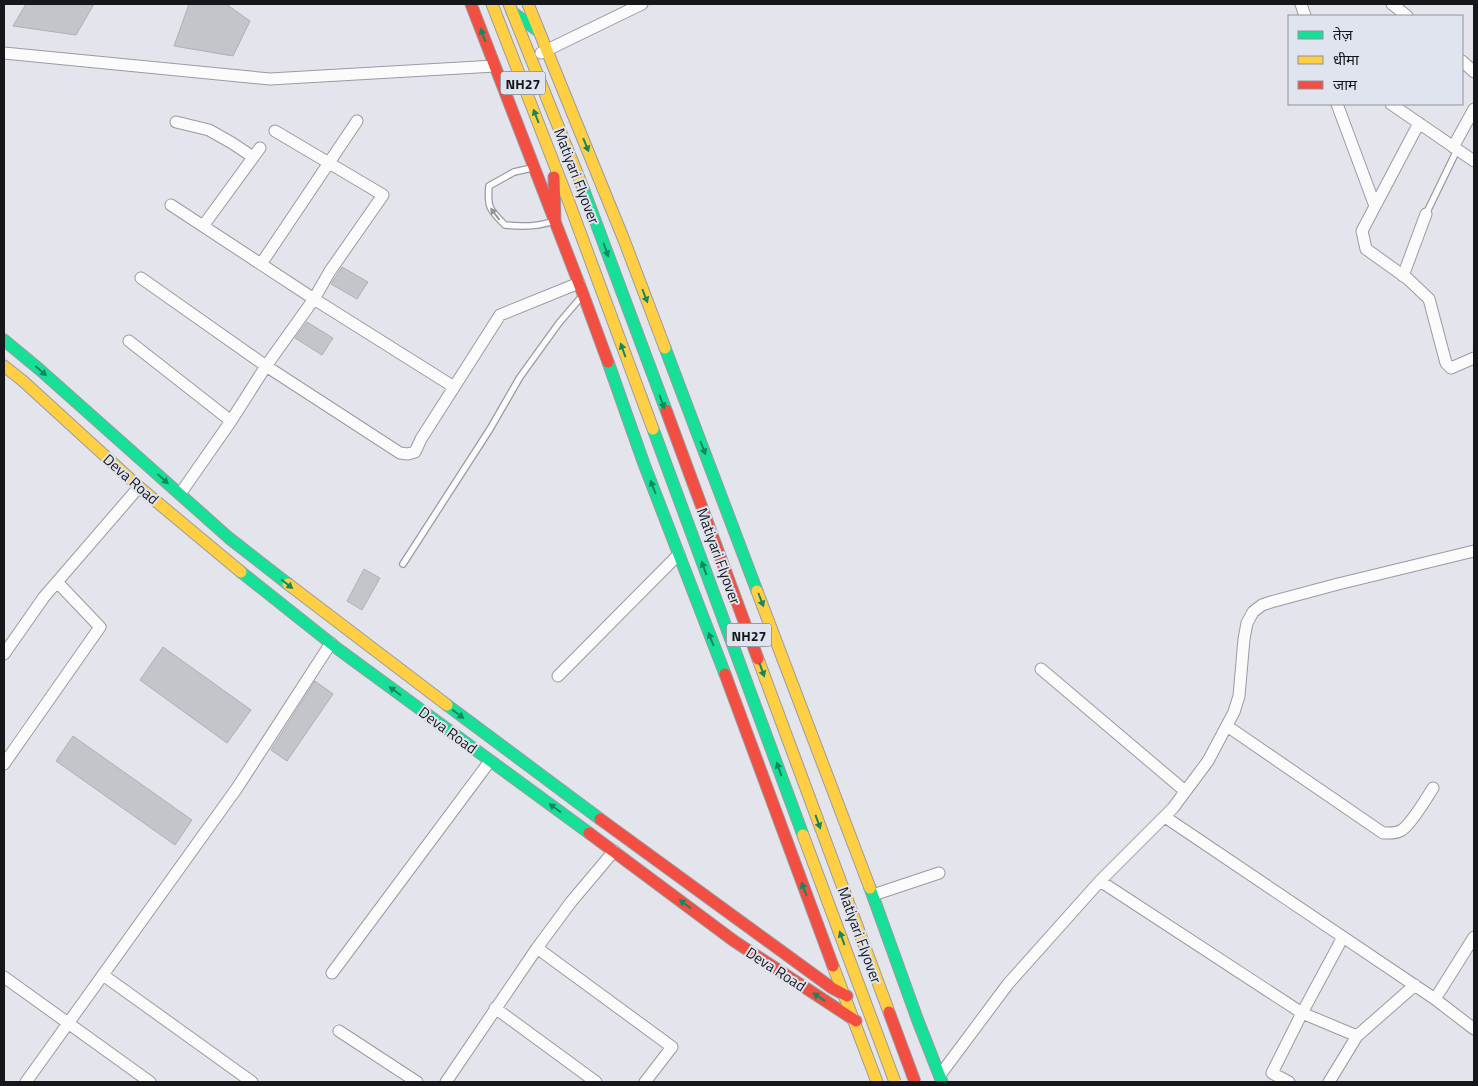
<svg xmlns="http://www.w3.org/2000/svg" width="1478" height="1086" viewBox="0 0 1478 1086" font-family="'Titillium Web','Noto Sans Devanagari',sans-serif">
  <rect width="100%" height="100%" fill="#e4e5ec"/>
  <path fill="#c4c5ca" stroke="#afb0b5" d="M26,4H94L76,35L13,26Z
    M189,4H226L250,21L233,56L174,46Z
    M342,267L368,282L357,299L331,284Z
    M307,322L333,338L322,355L295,338Z
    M364,569L380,578L362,610L347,601Z
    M163,647L251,710L227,743L140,680Z
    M315,681L333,694L287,761L271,750Z
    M73,736L192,820L175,845L56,761Z"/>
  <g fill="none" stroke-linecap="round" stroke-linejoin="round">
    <defs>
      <path id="lane" d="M532,168L514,172L489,186C487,208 490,210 505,225C521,227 535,227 551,222
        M1426,214L1457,150
        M403,564L490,429L520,377L559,323L582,296"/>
      <path id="street" d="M1301,4L1305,16
        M1392,4L1407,16
        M4,53L270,79L495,66
        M541,53L642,4
        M1462,61L1474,72
        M1337,104L1375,206
        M1391,104L1474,161
        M176,122L209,130L232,143L253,157
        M1419,123L1362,231L1366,249L1408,279L1429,299L1446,363L1451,368L1474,358
        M275,131L383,195L330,271L314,299L454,387
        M1453,147L1474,109
        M203,226L260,148
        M261,264L357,121
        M1403,276L1426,214
        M141,278L266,366L314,299L171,205
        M129,341L231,421
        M180,494L231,421L266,366L400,453L408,454L415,452L421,439L500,315L579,283
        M4,654L44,597L139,487
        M1041,669L1185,791
        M558,676L679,554
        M1227,726L1383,833C1389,833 1396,834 1402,830C1412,823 1426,799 1433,788
        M4,764L100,627L58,583
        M1165,817L1435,999L1474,1029
        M1100,881L1302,1013L1272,1073L1289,1082
        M873,895L939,873
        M1343,937L1302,1013L1357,1036
        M537,948L672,1047L645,1082
        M332,973L490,761
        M103,975L252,1082
        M4,977L150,1082
        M1435,999L1474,937
        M495,1008L596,1082
        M339,1031L417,1082
        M940,1075L1008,984L1100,881L1173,808L1208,761L1234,712L1239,696L1244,639L1247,623L1253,612L1262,605L1271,602L1338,584L1474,551
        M26,1082L237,788L331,643
        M446,1082L537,948L571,902L614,851
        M1329,1082L1357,1036L1415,985"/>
      <path id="fast" d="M512,12L537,30
        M4,340L39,369L229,538L288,584
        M665,348L757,591
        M608,362L644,464L725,674
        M241,572L338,649L589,833
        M447,705L600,819
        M870,888L918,1021L942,1082"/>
      <path id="slow" d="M492,4L567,197
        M509,4L583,188
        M528,4L624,240L665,348
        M4,366L23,381L139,487L241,572
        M288,584L447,705
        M757,591L870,888
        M833,966L877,1082"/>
      <path id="jam" d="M471,4L583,294L608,362
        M554,177L555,220
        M725,674L833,966
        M600,819L832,988L847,996
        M589,833L734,941L856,1021"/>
    </defs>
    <use href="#lane" stroke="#9a9ba0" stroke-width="8"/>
    <use href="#street" stroke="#9a9ba0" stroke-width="13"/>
    <use href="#fast" stroke="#9a9ba0" stroke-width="13"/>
    <use href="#slow" stroke="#9a9ba0" stroke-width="13"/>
    <use href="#jam" stroke="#9a9ba0" stroke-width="13"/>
    <use href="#lane" stroke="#fbfbfc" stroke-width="5.5"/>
    <use href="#street" stroke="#fbfbfc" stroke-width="11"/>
    <use href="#fast" stroke="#16e098" stroke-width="11"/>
    <use href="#slow" stroke="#ffcf43" stroke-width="11"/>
    <use href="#jam" stroke="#f24e42" stroke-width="11"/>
    <defs>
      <path id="fast-bridge" d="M583,188L666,410
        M653,429L803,835"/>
      <path id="slow-bridge" d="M567,197L653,429
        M758,659L889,1012
        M803,835L895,1082"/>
      <path id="jam-bridge" d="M666,410L758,659
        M889,1012L915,1082"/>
    </defs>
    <use href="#fast-bridge" stroke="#9a9ba0" stroke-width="13" stroke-linecap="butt"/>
    <use href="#slow-bridge" stroke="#9a9ba0" stroke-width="13" stroke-linecap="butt"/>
    <use href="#jam-bridge" stroke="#9a9ba0" stroke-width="13" stroke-linecap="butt"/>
    <use href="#fast-bridge" stroke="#16e098" stroke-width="11"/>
    <use href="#slow-bridge" stroke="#ffcf43" stroke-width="11"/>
    <use href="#jam-bridge" stroke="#f24e42" stroke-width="11"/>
  </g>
  <defs><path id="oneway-solid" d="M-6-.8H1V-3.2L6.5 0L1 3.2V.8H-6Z" transform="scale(1.25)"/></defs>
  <g fill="#168660">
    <use href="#oneway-solid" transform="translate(483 35) rotate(-111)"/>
    <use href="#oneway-solid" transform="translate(536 116) rotate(-111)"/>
    <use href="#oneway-solid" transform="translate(586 145) rotate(68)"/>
    <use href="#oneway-solid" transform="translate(606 250) rotate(70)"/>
    <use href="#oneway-solid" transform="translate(645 296) rotate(69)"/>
    <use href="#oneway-solid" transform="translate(623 350) rotate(-110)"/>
    <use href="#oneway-solid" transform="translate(41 371) rotate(41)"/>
    <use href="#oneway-solid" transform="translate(662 402) rotate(70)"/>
    <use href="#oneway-solid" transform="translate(703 448) rotate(69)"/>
    <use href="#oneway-solid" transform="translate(163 479) rotate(42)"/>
    <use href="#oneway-solid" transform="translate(653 487) rotate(-111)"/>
    <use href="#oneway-solid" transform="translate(704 568) rotate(-110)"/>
    <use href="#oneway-solid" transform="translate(287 584) rotate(38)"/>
    <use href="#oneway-solid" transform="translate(761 600) rotate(69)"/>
    <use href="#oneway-solid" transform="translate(711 639) rotate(-111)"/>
    <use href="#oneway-solid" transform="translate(762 670) rotate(70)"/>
    <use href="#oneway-solid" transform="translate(395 691) rotate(-144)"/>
    <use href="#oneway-solid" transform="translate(458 714) rotate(37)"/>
    <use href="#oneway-solid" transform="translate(779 769) rotate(-110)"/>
    <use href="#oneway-solid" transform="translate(555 808) rotate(-144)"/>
    <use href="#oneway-solid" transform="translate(818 822) rotate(70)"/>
    <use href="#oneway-solid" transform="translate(804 889) rotate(-111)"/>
    <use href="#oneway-solid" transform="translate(685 904) rotate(-143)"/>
    <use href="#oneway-solid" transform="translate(842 938) rotate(-110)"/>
    <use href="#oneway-solid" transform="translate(819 997) rotate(-147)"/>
  </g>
  <use fill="#949497" href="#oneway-solid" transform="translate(495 214) rotate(-127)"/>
  <g text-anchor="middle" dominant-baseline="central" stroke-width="4" stroke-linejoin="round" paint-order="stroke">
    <g fill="#e0e4ef" stroke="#53545b" stroke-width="1">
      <rect x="500.5" y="71.5" width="45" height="23" rx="4"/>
      <rect x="726.5" y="623.5" width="45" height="23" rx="4"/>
    </g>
    <g font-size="14" font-weight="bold" fill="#16171b">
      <text x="523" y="83">NH27</text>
      <text x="749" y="635">NH27</text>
    </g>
    <g font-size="15" fill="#16171b" stroke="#e0e4ef">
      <text transform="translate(577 176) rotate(69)">Matiyari Flyover</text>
      <text transform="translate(131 479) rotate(41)">Deva Road</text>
      <text transform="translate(719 556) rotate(70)">Matiyari Flyover</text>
      <text transform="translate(448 730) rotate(36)">Deva Road</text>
      <text transform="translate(860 935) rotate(70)">Matiyari Flyover</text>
      <text transform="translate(776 969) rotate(33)">Deva Road</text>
    </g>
  </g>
  <rect width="1478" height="1086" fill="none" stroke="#16171b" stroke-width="10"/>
  <rect x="1288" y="15" width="175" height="90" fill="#e0e4ef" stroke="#8f929a"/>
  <rect x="1298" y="31" width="25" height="8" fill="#16e098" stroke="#8f929a"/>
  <text x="1333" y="40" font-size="15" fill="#16171b">तेज़</text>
  <rect x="1298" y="56" width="25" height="8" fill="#ffcf43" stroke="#8f929a"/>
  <text x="1333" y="65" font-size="15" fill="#16171b">धीमा</text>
  <rect x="1298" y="81" width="25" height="8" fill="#f24e42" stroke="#8f929a"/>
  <text x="1333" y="90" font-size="15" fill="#16171b">जाम</text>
</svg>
